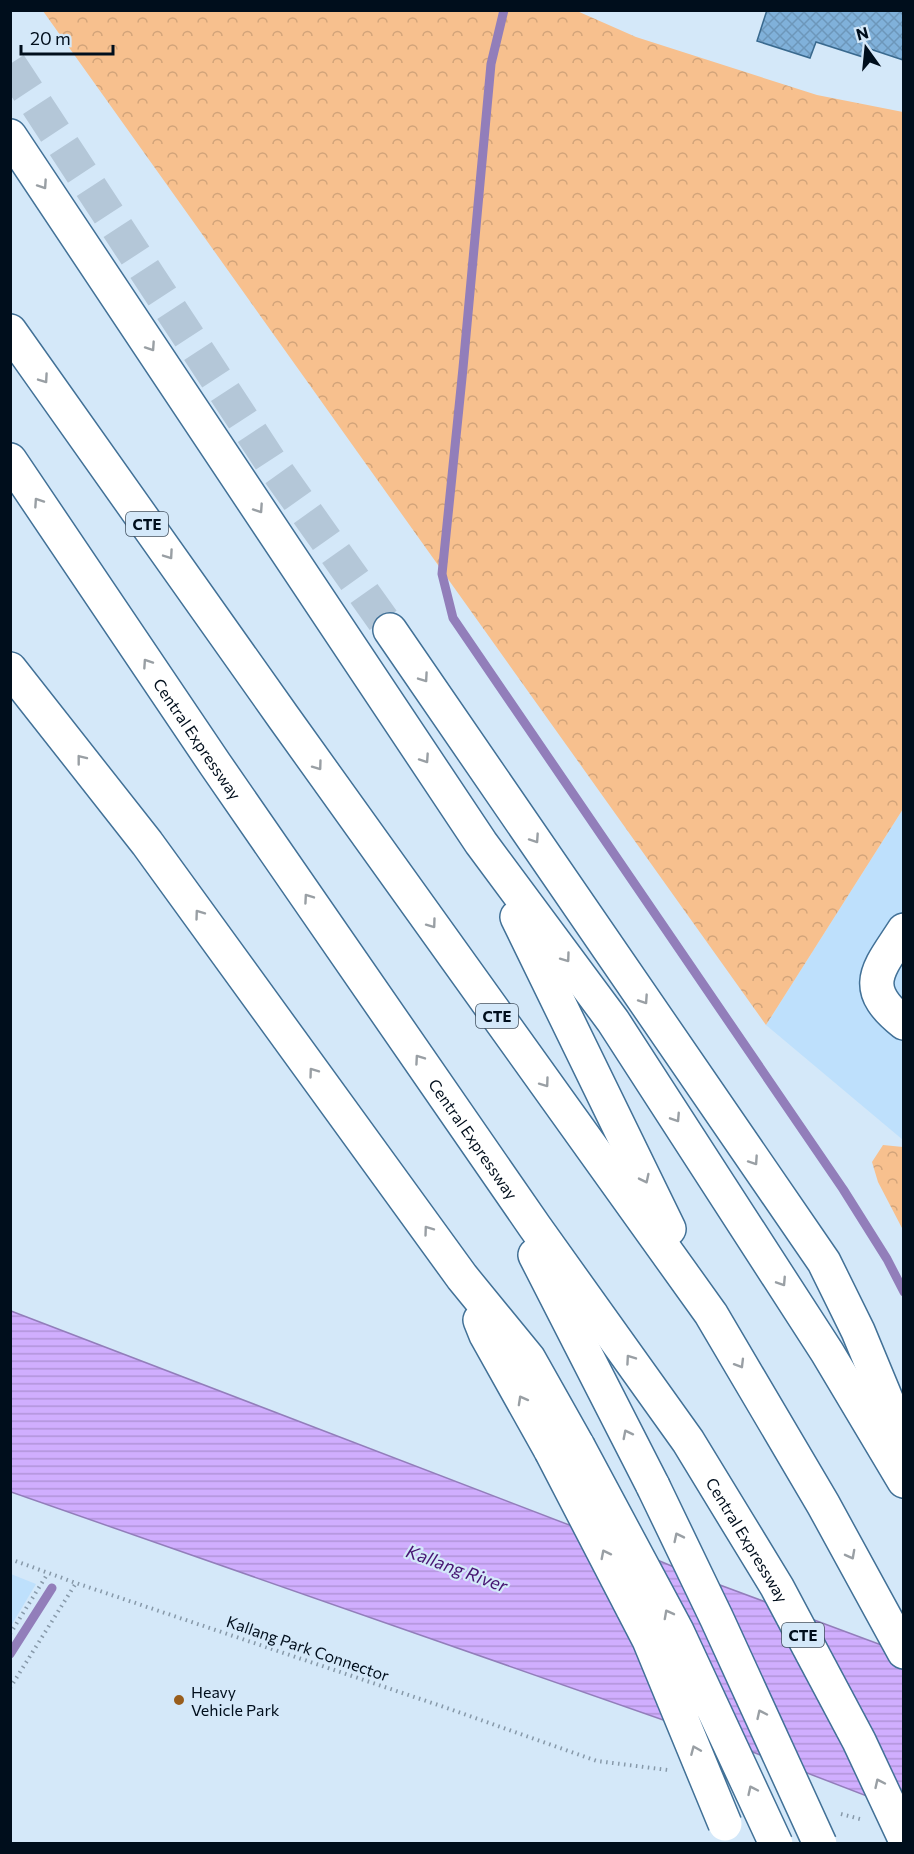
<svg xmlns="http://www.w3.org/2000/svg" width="914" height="1854" viewBox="0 0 914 1854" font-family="Commissioner,sans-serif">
  <defs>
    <pattern id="forest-crowns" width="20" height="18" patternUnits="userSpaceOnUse" patternTransform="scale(1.5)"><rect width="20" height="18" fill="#f7c08e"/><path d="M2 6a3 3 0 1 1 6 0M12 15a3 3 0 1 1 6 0" fill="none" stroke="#d2a47a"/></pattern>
    <pattern id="water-rules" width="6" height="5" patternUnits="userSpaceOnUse" patternTransform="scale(1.5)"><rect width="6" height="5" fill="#d0aefe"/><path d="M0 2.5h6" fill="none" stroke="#b194d9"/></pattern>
    <pattern id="building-cross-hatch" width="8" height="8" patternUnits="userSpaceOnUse" patternTransform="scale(1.5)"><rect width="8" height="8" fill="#80b1da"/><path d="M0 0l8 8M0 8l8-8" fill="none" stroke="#6d97ba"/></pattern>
  </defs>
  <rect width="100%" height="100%" fill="#d4e8f9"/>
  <path fill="#bee0fc" d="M903,809V1140L766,1025Z
    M11,1574L36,1584L11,1626L10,1574Z"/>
  <path fill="url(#forest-crowns)" d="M43,11H577L636,37L817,95L903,112V809L766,1025Z
    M883,1145L903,1147V1230L878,1182L872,1162Z"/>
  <path fill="url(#water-rules)" stroke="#927eba" stroke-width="1.5" d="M11,1311L624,1546L693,1575L903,1653V1810L732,1744L11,1492Z"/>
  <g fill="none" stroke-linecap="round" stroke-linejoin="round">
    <path stroke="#927eba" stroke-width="9" d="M504,10L491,64L463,368L442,574L453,618L843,1189L887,1259L904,1292
      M10,1654L52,1588"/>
  </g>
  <path fill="url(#building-cross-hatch)" stroke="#39698e" stroke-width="1.5" d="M767,10H903V60L870,49L866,58L816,42L810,58L757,41Z"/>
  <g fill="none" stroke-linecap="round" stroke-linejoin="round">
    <path stroke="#b4c7d8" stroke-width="33" stroke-dasharray="33 16" stroke-linecap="butt" d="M10,64L272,464L390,630"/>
    <defs>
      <path id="minor" d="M904,930C879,969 858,987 904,1023"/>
      <g id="highway">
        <path d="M10,136L481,843L613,1021L827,1352L904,1481"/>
        <path d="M10,331L284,718L711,1314L823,1504L904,1652"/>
        <path id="s1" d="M10,460L215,764L535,1227L688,1441L777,1587L859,1741L904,1837"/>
        <path d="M390,630L824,1262L858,1331L904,1442"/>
        <path d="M10,669L147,843L462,1277L529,1359L578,1446"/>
        <path d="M517,917L669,1229"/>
        <path d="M535,1255L653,1486"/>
        <path d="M480,1320L486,1335L551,1451"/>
      </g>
    </defs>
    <use href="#minor" stroke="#427197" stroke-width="36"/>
    <use href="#highway" stroke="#427197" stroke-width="36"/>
    <path stroke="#8799a9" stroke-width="4" stroke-dasharray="1.5 4.5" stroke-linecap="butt" d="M10,1559L76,1583L450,1709L597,1761L668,1770
      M10,1634L48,1573
      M10,1688L76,1583
      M841,1814L860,1819"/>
    <use href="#minor" stroke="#fff" stroke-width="33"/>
    <use href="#highway" stroke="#fff" stroke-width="33"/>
    <defs>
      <path id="highway-bridge" d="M578,1446L677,1631L776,1844
        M551,1451L649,1640L725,1824
        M653,1486L717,1619L820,1844"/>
    </defs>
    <use href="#highway-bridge" stroke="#427197" stroke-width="36" stroke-linecap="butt"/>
    <use href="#highway-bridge" stroke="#fff" stroke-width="33"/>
  </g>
  <defs><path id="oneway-chevron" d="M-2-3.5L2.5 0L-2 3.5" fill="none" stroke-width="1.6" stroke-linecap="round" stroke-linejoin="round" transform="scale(1.5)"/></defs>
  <g stroke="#999fa4">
    <use href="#oneway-chevron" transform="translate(43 185) rotate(56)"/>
    <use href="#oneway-chevron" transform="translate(151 347) rotate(56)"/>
    <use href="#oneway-chevron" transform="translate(44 379) rotate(55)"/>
    <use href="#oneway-chevron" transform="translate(38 502) rotate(-124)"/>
    <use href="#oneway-chevron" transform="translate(259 509) rotate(56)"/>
    <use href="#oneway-chevron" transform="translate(169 555) rotate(55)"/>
    <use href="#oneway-chevron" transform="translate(147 663) rotate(-124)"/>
    <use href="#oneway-chevron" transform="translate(424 678) rotate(55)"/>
    <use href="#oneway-chevron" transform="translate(81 759) rotate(-128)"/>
    <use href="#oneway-chevron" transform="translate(425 759) rotate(56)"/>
    <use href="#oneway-chevron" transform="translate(318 766) rotate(54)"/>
    <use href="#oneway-chevron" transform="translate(535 839) rotate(56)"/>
    <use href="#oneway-chevron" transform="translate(308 898) rotate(-125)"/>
    <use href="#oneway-chevron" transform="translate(199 914) rotate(-126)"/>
    <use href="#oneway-chevron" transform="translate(432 924) rotate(54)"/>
    <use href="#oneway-chevron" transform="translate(566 958) rotate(54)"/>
    <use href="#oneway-chevron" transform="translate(644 1000) rotate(56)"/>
    <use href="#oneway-chevron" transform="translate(419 1059) rotate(-125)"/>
    <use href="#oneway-chevron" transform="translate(313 1072) rotate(-126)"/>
    <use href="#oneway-chevron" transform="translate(545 1083) rotate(54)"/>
    <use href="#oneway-chevron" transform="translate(676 1118) rotate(57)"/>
    <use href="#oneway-chevron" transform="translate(754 1161) rotate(56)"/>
    <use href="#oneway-chevron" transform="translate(645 1179) rotate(64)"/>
    <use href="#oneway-chevron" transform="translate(428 1230) rotate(-126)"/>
    <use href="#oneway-chevron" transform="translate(782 1282) rotate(57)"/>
    <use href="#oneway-chevron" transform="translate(630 1359) rotate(-125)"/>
    <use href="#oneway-chevron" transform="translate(740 1364) rotate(59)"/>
    <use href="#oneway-chevron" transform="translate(522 1400) rotate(-119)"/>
    <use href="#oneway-chevron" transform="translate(627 1434) rotate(-117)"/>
    <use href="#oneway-chevron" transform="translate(678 1537) rotate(-116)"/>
    <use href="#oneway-chevron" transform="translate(605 1554) rotate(-117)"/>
    <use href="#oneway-chevron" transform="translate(851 1555) rotate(62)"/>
    <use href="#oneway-chevron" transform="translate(668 1614) rotate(-118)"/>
    <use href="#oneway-chevron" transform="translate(761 1714) rotate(-115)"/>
    <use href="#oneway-chevron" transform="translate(695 1750) rotate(-113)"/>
    <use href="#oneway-chevron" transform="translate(879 1783) rotate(-115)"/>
    <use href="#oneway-chevron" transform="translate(752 1790) rotate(-115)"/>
  </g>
  <circle fill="#985d1c" stroke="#d4e8f9" stroke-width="2" cx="179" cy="1700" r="6"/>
  <g text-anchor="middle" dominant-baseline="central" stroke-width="4.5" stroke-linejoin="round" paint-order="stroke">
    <g fill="#d4e8f9" stroke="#404f5e" stroke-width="1.5">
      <rect x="126" y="512" width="42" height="24" rx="4.5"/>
      <rect x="476" y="1004" width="42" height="24" rx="4.5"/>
      <rect x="782" y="1623" width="42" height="24" rx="4.5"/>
    </g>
    <g font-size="15" font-weight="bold" fill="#000e1c">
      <text x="147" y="524">CTE</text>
      <text x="497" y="1016">CTE</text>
      <text x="803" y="1635">CTE</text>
    </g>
    <g font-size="16" fill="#000e1c" stroke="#d4e8f9">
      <text stroke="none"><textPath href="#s1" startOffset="336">Central Expressway</textPath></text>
      <text stroke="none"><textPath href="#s1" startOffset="822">Central Expressway</textPath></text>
      <text stroke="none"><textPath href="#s1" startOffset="1308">Central Expressway</textPath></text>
      <text transform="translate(308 1648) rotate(19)">Kallang Park Connector</text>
    </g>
    <g font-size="16" fill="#000e1c" stroke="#d4e8f9" text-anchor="start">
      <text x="191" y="1691">Heavy<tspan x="191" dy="18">Vehicle Park</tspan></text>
    </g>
    <g font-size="18" font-style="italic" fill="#461471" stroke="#d4e8f9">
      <text transform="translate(457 1568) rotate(20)">Kallang River</text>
    </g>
  </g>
  <rect width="914" height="1854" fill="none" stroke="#000e1c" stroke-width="24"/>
  <g transform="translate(866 48) rotate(345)" stroke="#d4e8f9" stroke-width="4.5" paint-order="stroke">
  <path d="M0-4.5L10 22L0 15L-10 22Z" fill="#000e1c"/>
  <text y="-9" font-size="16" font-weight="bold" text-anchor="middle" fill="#000e1c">N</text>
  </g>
  <path d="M21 45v9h92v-9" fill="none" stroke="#000e1c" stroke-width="3"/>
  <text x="30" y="45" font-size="18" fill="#000e1c" stroke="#d4e8f9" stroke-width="4.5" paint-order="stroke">20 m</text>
</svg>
